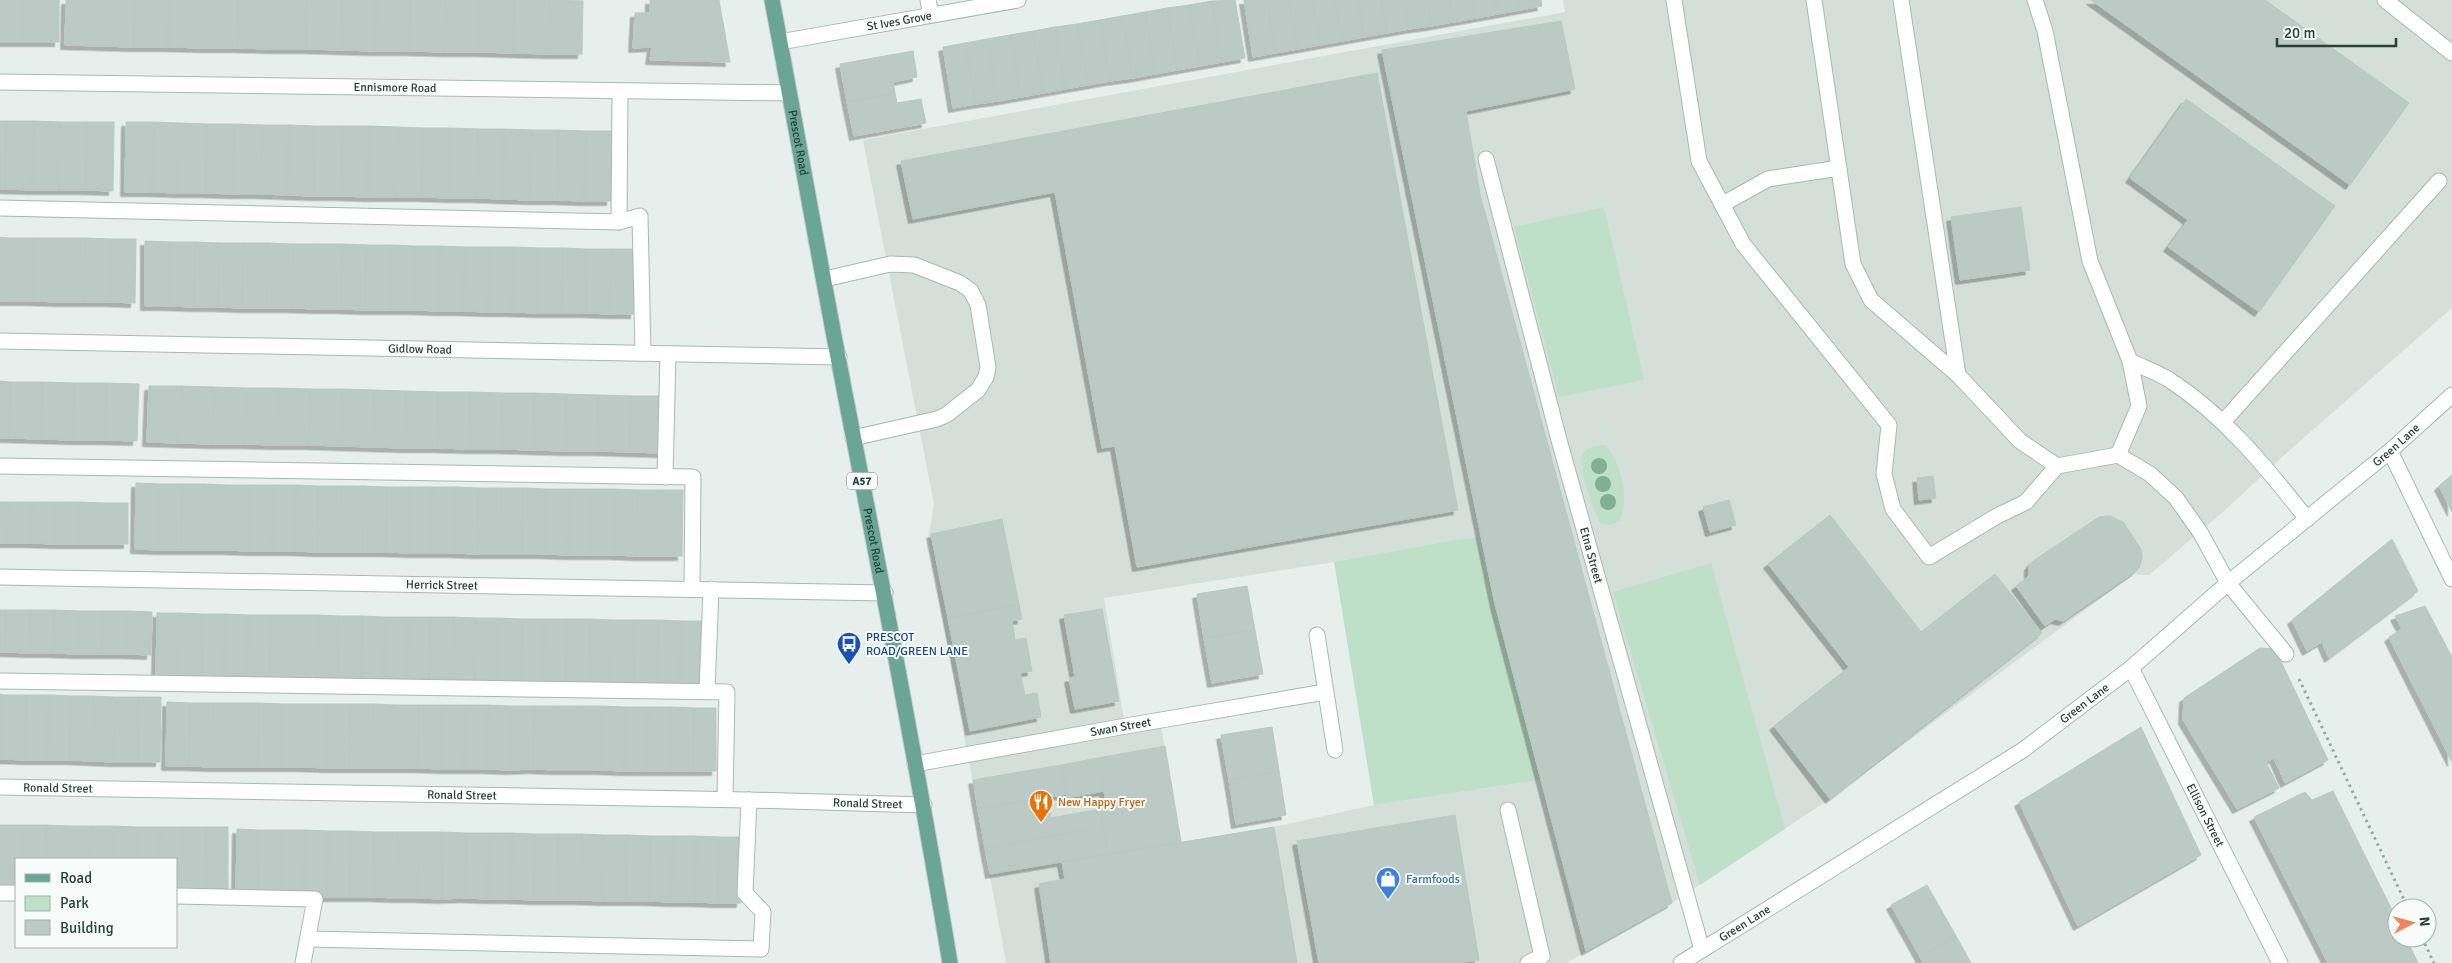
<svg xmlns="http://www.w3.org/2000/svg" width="2452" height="963" viewBox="0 0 2452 963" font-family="Signika,sans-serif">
  <defs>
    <filter id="shadow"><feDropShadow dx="-4.5" dy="4.5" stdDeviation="0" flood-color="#0004"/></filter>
  </defs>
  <rect width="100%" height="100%" fill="#e6efeb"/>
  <path fill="#d4dfda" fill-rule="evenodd" d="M1563,0H2452V308L2291,449L2224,511L2149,575H2139L2135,573L1830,799L1672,903L1566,963H1006L928,539L934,504L863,140L1565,12ZM1460,539L1540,780L1374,805L1274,827L1181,842L1160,720L1125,725L1104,598L1334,562Z"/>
  <path fill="#bfe0c8" d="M1604,207L1644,380L1559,397L1514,227Z
    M1606,445C1621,464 1630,498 1620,520L1610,525L1601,524C1594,511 1575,464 1584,452C1590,446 1598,446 1606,445Z
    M1478,538L1540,780L1374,805L1334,562L1460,539Z
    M1711,563L1785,829L1700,885L1613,592Z"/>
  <path fill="#bbcac4" stroke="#b8c9c2" filter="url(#shadow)" d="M0,0H23V42H0Z
    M23,0H59V42H23Z
    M66,0H100V46L65,45Z
    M100,0H135L134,47L100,46Z
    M135,0H169L168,47H134Z
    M169,0H203V48L168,47Z
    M203,0H238L237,48H203Z
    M238,0H272V49L237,48Z
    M272,0H307L306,49H272Z
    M307,0H342L341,50L306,49Z
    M342,0H376L375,51L341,50Z
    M376,0H410L409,51H375Z
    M410,0H445L444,52L409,51Z
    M445,0H479V52H444Z
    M479,0H514L513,53L479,52Z
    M514,0H549L548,54L513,53Z
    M549,0L583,1L582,54H548Z
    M650,0H719L730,62L650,60L652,47L633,48L635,13H650Z
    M1235,0L1245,58L1222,62L1212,1Z
    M1244,0H1267L1275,53L1253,57Z
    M1267,0H1289L1298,49L1275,53Z
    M1289,0H1312L1320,45L1298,49Z
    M1312,0H1335L1342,41L1320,45Z
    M1335,0H1358L1364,37L1342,41Z
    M1358,0H1381L1387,33L1364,37Z
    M1381,0H1404L1409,29L1387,33Z
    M1404,0H1427L1431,26L1409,29Z
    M1427,0H1450L1453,22L1431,26Z
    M1450,0H1473L1476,18L1453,22Z
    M1473,0H1495L1498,14L1476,18Z
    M1495,0H1518L1520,10L1498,14Z
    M1518,0H1541L1542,6L1520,10Z
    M2091,0H2265L2409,103L2350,185Z
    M1212,1L1222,62L1200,66L1189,5Z
    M1189,5L1200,66L1177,70L1167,8Z
    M1167,8L1177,70L1155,74L1145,12Z
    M1145,12L1155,74L1133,78L1122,16Z
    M1122,16L1133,78L1110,81L1100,20Z
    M1100,20L1110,81L1088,85L1077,24Z
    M1561,21L1575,89L1466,111L1480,194L1672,903L1586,951L1495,604L1382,50Z
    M1077,24L1088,85L1065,89L1055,27Z
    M1055,27L1065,89L1043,93L1033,31Z
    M1033,31L1043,93L1021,97L1010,35Z
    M1010,35L1021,97L998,101L987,39Z
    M987,39L998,101L976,104L965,43Z
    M965,43L976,104L953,108L943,47Z
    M913,51L917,77L893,82L895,93L847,102L840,64Z
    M1377,73L1458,510L1137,567L1115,446L1102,448L1055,192L913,219L901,161Z
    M895,93L897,103L921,99L926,123L854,136L847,102Z
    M2186,99L2335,206L2259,312L2168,247L2188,220L2130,178Z
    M0,121H6L5,189H0Z
    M6,121H34L32,190L5,189Z
    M34,121L60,122L59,190H32Z
    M60,122H87L86,190H59Z
    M87,122H114L113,191L86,190Z
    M126,122H154L152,192H125Z
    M154,122L180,123L179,193L152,192Z
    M180,123L207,124L206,193H179Z
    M207,124H234L233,194L206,193Z
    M234,124L261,125L260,194H233Z
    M261,125H289L287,195L260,194Z
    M289,125L315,126L314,196L287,195Z
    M315,126H343L341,196H314Z
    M343,126H369L368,197L341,196Z
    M369,126L397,127L395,197H368Z
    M397,127L423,128L422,197H395Z
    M423,128H450V198L422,197Z
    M450,128L478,129L476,198H450Z
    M478,129H504L503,199L476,198Z
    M504,129L532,130L530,200L503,199Z
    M532,130H558L557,200H530Z
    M558,130L586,131L584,201L557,200Z
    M586,131H612L611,201H584Z
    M2021,207L2030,270L1960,280L1951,217Z
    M0,237L8,238V301H0Z
    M8,238H34L33,301H8Z
    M34,238H59V302L33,301Z
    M59,238H85L84,302H59Z
    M85,238L111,239L110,302H84Z
    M111,239H136L135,303L110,302Z
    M145,241L170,242L169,306H145Z
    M170,242H195L194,307L169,306Z
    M195,242L220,243L218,307H194Z
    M220,243H244L242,308L218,307Z
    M244,243H268L267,308H242Z
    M268,243L293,244L292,308H267Z
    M293,244H317V309L292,308Z
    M317,244H342L341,309H317Z
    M342,244L366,245L365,310L341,309Z
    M366,245H391L390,310H365Z
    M391,245L415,246V310H390Z
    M415,246H440L439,311L415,310Z
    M440,246L465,247L463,311H439Z
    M465,247H489L488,312L463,311Z
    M489,247H513L512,312H488Z
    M513,247L538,248L537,313L512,312Z
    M538,248H563L562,313H537Z
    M563,248L587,249L586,313H562Z
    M587,249H612L611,314L586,313Z
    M612,249H636L635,314H611Z
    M0,381L10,382L9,438H0Z
    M10,382H42L41,439L9,438Z
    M42,382L74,383L73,440L41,439Z
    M74,383H106L105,440H73Z
    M106,383L139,384L137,441L105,440Z
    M149,386H181L179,443L147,442Z
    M181,386L213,387L212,444L179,443Z
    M213,387L245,388L244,444H212Z
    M245,388H277L276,445L244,444Z
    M277,388L310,389L308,445H276Z
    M310,389H342L340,446L308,445Z
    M342,389L374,390L372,447L340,446Z
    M374,390L406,391L404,448L372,447Z
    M406,391L438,392L437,448H404Z
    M438,392H470L469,449L437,448Z
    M470,392L502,393L501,449H469Z
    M502,393H534L533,450L501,449Z
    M534,393L566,394L565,451L533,450Z
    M566,394L598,395L597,451H565Z
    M598,395L631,396L630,452L597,451Z
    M631,396H663L662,453L630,452Z
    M2452,475V512L2439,486Z
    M1933,476L1936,498L1919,500L1917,478Z
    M136,483L159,484V550L135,549Z
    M159,484H182L181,550H159Z
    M182,484H204V550H181Z
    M204,484L227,485V550H204Z
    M227,485H250L249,551L227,550Z
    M250,485H273L272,551H249Z
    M273,485H296L295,551H272Z
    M296,485L318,486L317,552L295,551Z
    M318,486H341L340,552H317Z
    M341,486H364L363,552H340Z
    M364,486L387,487L386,552H363Z
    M387,487H409V553L386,552Z
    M409,487H432L431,553H409Z
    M432,487H455L454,553H431Z
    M455,487L478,488L477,554L454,553Z
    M478,488H501L500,554H477Z
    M501,488H523L522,554H500Z
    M523,488L546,489L545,554H522Z
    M546,489H569L568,555L545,554Z
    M569,489H591V555H568Z
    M591,489H614V555H591Z
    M614,489L637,490L636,556L614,555Z
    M637,490H659V556H636Z
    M659,490H683L682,556H659Z
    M1729,500L1736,525L1710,532L1703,507Z
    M0,502H8L7,543H0Z
    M8,502H32L31,543H7Z
    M32,502H56L55,544L31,543Z
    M56,502H80L79,544H55Z
    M80,502L104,503V544H79Z
    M104,503H128V544H104Z
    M1830,515L1921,632L1995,574L2042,633L1830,799L1774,726L1849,667L1768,564Z
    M2110,516L2123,522L2141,549L2142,558L2139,568L2135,572L2063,621L2055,619L2045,626L2016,586L2029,576V566L2033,561L2099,517Z
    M1002,519L1019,604L948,618L931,534Z
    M2392,539L2418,591L2329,658L2322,642L2307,651L2292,620Z
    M1247,586L1255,630L1204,638L1197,594Z
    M1019,604L1022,619L1012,621L1015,640L1026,638L1032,671L1020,673L1025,695L1037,693L1041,717L970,731L948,618Z
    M2425,606L2452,657V762L2389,637L2402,629L2395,616Z
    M1102,609L1119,701L1075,709L1069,678L1075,677L1064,615Z
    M0,610H6L5,652H0Z
    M6,610H30L29,653L5,652Z
    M30,610H54L53,653H29Z
    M54,610L78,611V654L53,653Z
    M78,611H103L102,654H78Z
    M103,611H127V654H102Z
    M127,611L152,612L151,655L127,654Z
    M157,613H180L179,680L156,679Z
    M180,613L203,614L202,680H179Z
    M203,614H225L224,680H202Z
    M225,614L248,615L247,681L224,680Z
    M248,615H271L270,681H247Z
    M271,615H293V681H270Z
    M293,615H317L316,682L293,681Z
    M317,615L339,616L338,682H316Z
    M339,616H362L361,682H338Z
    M362,616L385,617L384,683L361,682Z
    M385,617H408L407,683H384Z
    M408,617H430L429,683H407Z
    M430,617H453L452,684L429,683Z
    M453,617L476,618L475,684H452Z
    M476,618H498V684H475Z
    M498,618L522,619L521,685L498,684Z
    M522,619H544L543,685H521Z
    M544,619H567L566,685H543Z
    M567,619H590L589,686L566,685Z
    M590,619L612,620L611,686H589Z
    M612,620H635L634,686H611Z
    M635,620H658L657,686H634Z
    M658,620L681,621L680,687L657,686Z
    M681,621H703V687H680Z
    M1255,630L1263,674L1212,683L1204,638Z
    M2260,648L2275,649L2328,760L2285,783L2274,758L2266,762L2279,788L2237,809L2183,720L2184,698Z
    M0,694L3,695L2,759H0Z
    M3,695H26L25,760L2,759Z
    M26,695H49L47,760H25Z
    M49,695L71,696L70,760H47Z
    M71,696H93L92,761L70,760Z
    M93,696L116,697L115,762L92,761Z
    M116,697H139L138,762H115Z
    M139,697H161L160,762H138Z
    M167,702L190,703L189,766H166Z
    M190,703H213L212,767L189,766Z
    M213,703H235V767H212Z
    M235,703H259L258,767H235Z
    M259,703L281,704V767H258Z
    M281,704H304V767H281Z
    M304,704H327V768L304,767Z
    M327,704H350L349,768H327Z
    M350,704H373L372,768H349Z
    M373,704L396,705V768H372Z
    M396,705H419L418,768H396Z
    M419,705H441L442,769L418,768Z
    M441,705H465L464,769H442Z
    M465,705H488L487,769H464Z
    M488,705L510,706V770L487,769Z
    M510,706H534L533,769L510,770Z
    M534,706H556V770L533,769Z
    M556,706H579V770H556Z
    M579,706H602V770H579Z
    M602,706L625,707L624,771L602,770Z
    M625,707H648L647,771H624Z
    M648,707H671L670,771H647Z
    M671,707L694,708L693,771H670Z
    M694,708H716V771H693Z
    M1272,727L1279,771L1229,780L1221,735Z
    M2141,727L2201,855L2078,926L2019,802Z
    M1165,746L1181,842L1108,854L1100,809L1107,808L1098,758Z
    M1098,758L1104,791L1067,798L1061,765Z
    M1061,765L1067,794L978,809L973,780Z
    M1279,771L1286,815L1236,824L1229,780Z
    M2333,791L2397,920V938H2406L2418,963H2328L2254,817L2305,792L2312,800Z
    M1047,797L1051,818L1100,809L1103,827L985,848L978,809Z
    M1455,815L1479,960L1455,963H1319L1297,841Z
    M0,825H23V859H16V889H0Z
    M23,825H46L45,859H23Z
    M46,825L68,826V859H45Z
    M68,826H92L91,859H68Z
    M92,826H114V859H91Z
    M114,826L137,827V859H114Z
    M137,827H160L159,859H137Z
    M160,827H183L182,891H176V859H159Z
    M183,827H206L205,892L182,891Z
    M206,827H228V892H205Z
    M1103,827L1108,854L990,874L985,848Z
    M1274,827L1297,963H1051L1039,884L1065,879L1062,862Z
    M237,829L259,830L258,896L236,895Z
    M259,830H282V896H258Z
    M282,830H305L304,896H282Z
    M305,830L328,831L327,897L304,896Z
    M328,831H351L350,897H327Z
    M351,831L374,832L373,897H350Z
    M374,832H397L396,898L373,897Z
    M397,832H420L419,898H396Z
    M420,832H443L442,899L419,898Z
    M443,832L466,833L465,898L442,899Z
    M466,833H489L488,899L465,898Z
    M489,833H512L511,899H488Z
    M512,833L535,834L534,900L511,899Z
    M535,834H558L557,900H534Z
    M558,834H581L580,900H557Z
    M581,834L604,835L603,901L580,900Z
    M604,835H627L626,901H603Z
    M627,835L650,836L649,901H626Z
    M650,836H673L671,902L649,901Z
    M673,836H696L695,902H671Z
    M696,836L719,837L718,903L695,902Z
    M719,837H742L741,903H718Z
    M1927,885L1956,936L1920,957L1891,905Z
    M1956,936L1971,963H1923L1920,957Z"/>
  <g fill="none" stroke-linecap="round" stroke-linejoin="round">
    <defs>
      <g id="lane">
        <path d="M928,0L931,15"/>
        <path d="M1674,0L1699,161L1743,244L1889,425L1884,474L1893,509L1929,557L1997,516L2026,502L2057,466L2118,455L2150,474L2176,498L2200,532L2228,583L2286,654"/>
        <path d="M1814,0L1853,264L1871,300L1958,375"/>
        <path d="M1901,0L1958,375L2020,441L2057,466"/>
        <path d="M2035,0L2045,31L2090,261L2130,361C2142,367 2156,372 2168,379C2224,415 2266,467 2307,519"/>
        <path id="s1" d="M1486,159L1559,440L1702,950"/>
        <path d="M1723,204L1768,179L1839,168"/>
        <path d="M0,208L619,222L640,216L643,353"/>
        <path d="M619,222L620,92"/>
        <path d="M825,279L890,264L914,265L960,283L971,291L978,305L988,367L986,377L978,390L946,415L937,419L853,438"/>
        <path d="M2223,422L2439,181"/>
        <path d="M2118,455L2139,406L2130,361"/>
        <path d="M0,466L693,477L692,589"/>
        <path d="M665,477L668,354"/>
        <path d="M0,681L727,692L725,799"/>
        <path d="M707,691L711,589"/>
        <path d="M1508,810L1542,956L1528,963"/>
        <path d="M0,893H16"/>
        <path d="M176,896L315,899L303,963"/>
        <path d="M308,939L761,949L763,912L745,893L749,800"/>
      </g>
      <g id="street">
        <path d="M2385,0L2452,53"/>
        <path id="s2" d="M780,42L1018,0"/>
        <path id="s3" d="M0,82L789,93"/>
        <path id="s4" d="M0,341L839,357"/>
        <path d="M2390,451L2452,579"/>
        <path id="s5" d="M0,577L885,593"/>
        <path d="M1317,635L1335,750"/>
        <path id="s6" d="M2131,668L2280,963"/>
        <path id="s7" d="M915,764L1126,726L1325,692"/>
        <path id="s8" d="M0,787L749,800L924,805"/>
      </g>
      <g id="secondary">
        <path id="s9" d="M1681,963L2023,750L2131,668L2228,583L2390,451L2452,395"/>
      </g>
      <g id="primary">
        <path id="s10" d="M772,0C800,147 825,294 854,440C888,614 921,788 950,963"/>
      </g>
    </defs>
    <use href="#lane" stroke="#a8b8b2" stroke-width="17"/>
    <use href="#street" stroke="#a8b8b2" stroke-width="17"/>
    <use href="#secondary" stroke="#a4bbb3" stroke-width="17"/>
    <use href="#primary" stroke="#c2cac8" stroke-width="17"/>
    <path stroke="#86b3a5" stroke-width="3" stroke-dasharray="2.5 4" stroke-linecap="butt" d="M2299,679L2408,908
      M2422,938L2434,963"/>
    <use href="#lane" stroke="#fff" stroke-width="15"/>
    <use href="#street" stroke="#fff" stroke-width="15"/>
    <use href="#secondary" stroke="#fff" stroke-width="15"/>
    <use href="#primary" stroke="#6aa596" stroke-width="15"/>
  </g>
  <g fill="#80af93">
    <circle cx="1599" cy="466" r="8"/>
    <circle cx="1603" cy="484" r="8"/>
    <circle cx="1608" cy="502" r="8"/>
  </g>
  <defs>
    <symbol id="bus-pin" viewBox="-11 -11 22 30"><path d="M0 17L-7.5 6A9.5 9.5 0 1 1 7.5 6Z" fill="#1a4fb4" stroke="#f7fbf9"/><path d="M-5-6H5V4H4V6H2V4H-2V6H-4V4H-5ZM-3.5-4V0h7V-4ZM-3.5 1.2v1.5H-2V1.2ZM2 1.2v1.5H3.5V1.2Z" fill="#fff"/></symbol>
    <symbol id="restaurant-pin" viewBox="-11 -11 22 30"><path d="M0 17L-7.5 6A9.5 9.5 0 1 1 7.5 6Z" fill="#e8710a" stroke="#f7fbf9"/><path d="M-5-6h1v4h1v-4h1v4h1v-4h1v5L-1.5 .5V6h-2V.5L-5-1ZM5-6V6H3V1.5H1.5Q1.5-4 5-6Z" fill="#fff"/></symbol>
    <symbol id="shop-pin" viewBox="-11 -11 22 30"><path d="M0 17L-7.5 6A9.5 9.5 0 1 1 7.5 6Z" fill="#3f7fe0" stroke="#f7fbf9"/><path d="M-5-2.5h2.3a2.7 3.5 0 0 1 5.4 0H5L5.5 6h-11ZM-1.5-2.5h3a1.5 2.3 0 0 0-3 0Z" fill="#fff"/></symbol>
  </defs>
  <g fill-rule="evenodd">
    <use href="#bus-pin" x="835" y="630" width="28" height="38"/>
    <use href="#restaurant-pin" x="1027" y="788" width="28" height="38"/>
    <use href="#shop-pin" x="1374" y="865" width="28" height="38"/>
  </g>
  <g text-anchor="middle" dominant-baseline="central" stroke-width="4" stroke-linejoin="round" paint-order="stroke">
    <rect fill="#f7fbf9" stroke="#637a73" stroke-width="1" x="847" y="472.5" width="30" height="17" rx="4"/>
    <g font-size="11" font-weight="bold" fill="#24423a">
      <text x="862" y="481">A57</text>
    </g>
    <g font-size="12" fill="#24423a" stroke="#f7fbf9">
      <text stroke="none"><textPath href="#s2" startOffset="121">St Ives Grove</textPath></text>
      <text stroke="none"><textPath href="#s3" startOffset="395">Ennismore Road</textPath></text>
      <text stroke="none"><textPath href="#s10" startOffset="145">Prescot Road</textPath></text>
      <text stroke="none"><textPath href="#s4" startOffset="420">Gidlow Road</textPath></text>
      <text stroke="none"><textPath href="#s9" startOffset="885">Green Lane</textPath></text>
      <text stroke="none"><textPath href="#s10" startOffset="550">Prescot Road</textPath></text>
      <text stroke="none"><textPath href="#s1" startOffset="410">Etna Street</textPath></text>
      <text stroke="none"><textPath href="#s5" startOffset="442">Herrick Street</textPath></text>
      <text stroke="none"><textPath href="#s9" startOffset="480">Green Lane</textPath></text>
      <text stroke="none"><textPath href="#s7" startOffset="209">Swan Street</textPath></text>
      <text stroke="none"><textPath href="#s8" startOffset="58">Ronald Street</textPath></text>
      <text stroke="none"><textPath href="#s8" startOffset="462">Ronald Street</textPath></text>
      <text stroke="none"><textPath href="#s8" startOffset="868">Ronald Street</textPath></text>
      <text stroke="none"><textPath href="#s6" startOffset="165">Ellison Street</textPath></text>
      <text stroke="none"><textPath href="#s9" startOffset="75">Green Lane</textPath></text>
    </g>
    <g font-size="12" fill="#164399" stroke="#f7fbf9" text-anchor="start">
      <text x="866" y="637">PRESCOT<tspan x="866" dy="14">ROAD/GREEN LANE</tspan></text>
    </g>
    <g font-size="12" fill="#c56008" stroke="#f7fbf9" text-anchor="start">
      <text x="1058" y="802">New Happy Fryer</text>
    </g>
    <g font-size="12" fill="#366cbe" stroke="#f7fbf9" text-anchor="start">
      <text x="1406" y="879">Farmfoods</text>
    </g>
  </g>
  <rect x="15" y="858" width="162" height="90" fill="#f7fbf9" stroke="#a3b1ad"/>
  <rect x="25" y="874" width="25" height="8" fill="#6aa596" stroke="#a3b1ad"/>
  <text x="60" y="883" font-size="15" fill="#24423a">Road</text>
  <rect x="25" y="896" width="25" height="15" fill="#bfe0c8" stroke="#a3b1ad"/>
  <text x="60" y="908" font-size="15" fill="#24423a">Park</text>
  <rect x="25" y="920" width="25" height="15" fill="#bbcac4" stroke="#a3b1ad"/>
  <text x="60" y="933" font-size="15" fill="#24423a">Building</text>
  <g transform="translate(2412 923) rotate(84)"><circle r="24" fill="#f7fbf9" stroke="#a3b1ad"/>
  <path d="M0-4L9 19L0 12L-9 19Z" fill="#f4845f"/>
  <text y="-8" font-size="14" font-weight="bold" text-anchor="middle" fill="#24423a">N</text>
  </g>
  <path d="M2277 38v8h119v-8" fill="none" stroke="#24423a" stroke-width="2.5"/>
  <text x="2284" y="38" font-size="15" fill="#24423a" stroke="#f7fbf9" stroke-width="4" paint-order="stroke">20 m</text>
</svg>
